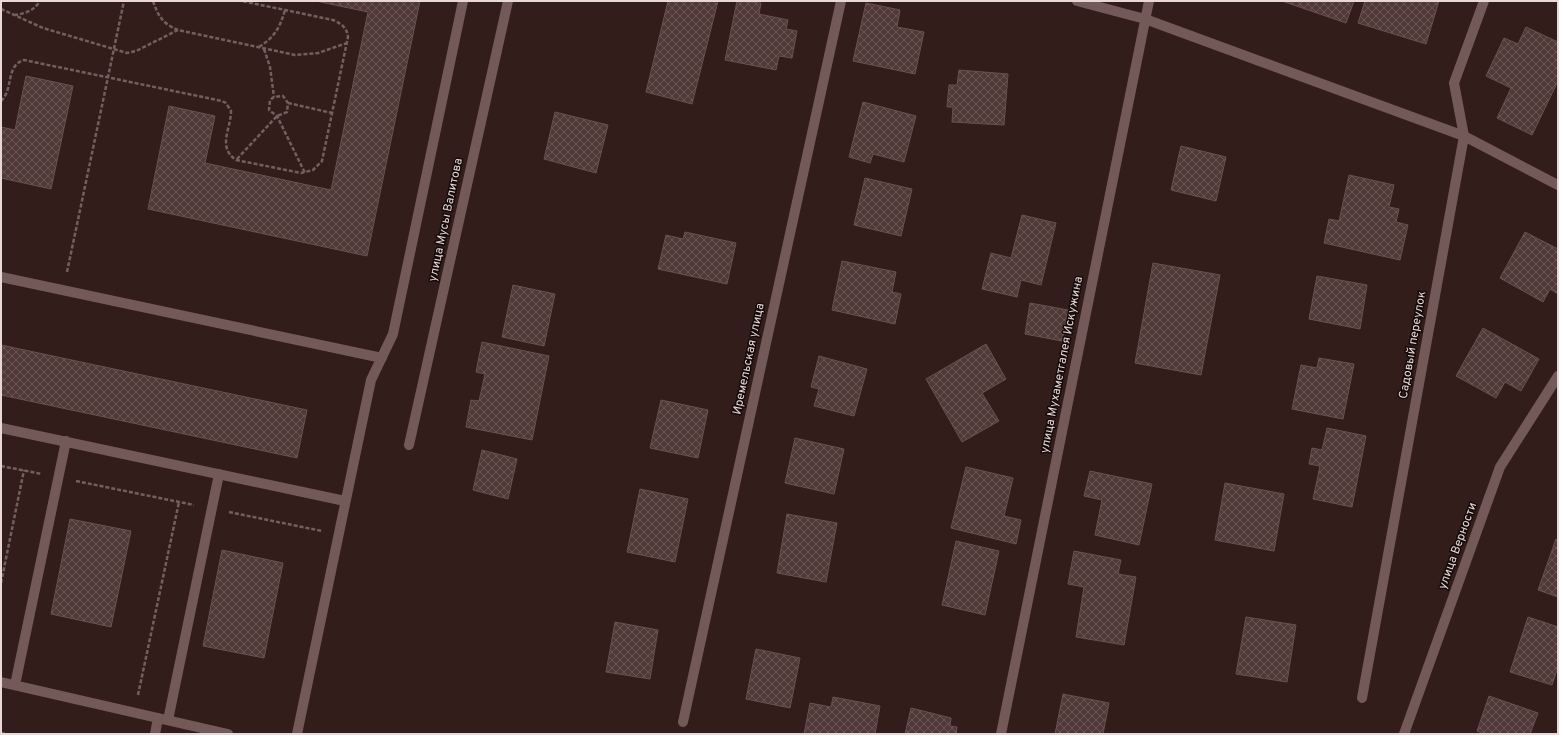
<svg xmlns="http://www.w3.org/2000/svg" width="1559" height="735" viewBox="0 0 1559 735" font-family="Overpass,sans-serif">
  <defs>
    <pattern id="building-cross-hatch" width="8" height="8" patternUnits="userSpaceOnUse"><rect width="8" height="8" fill="#513938"/><path d="M0 0l8 8M0 8l8-8" fill="none" stroke="#6a5554"/></pattern>
  </defs>
  <rect width="100%" height="100%" fill="#321d1b"/>
  <path fill="url(#building-cross-hatch)" stroke="#6a514f" d="M316,1H420L367,256L148,209L169,106L215,116L205,163L331,190L368,12Z
    M668,1H718L692,104L646,92Z
    M737,1L761,3L759,14L788,20L786,29L797,31L792,58L779,56L776,70L725,60Z
    M1282,1H1354L1346,23Z
    M1365,1H1439L1426,44L1358,23Z
    M866,3L900,10L897,27L924,32L915,74L853,61Z
    M1526,27L1558,42V81L1532,135L1497,118L1511,88L1486,76L1504,38L1518,44Z
    M959,70L1008,74L1004,125L952,122L953,107H947L949,85H957Z
    M26,76L73,86L51,189L1,178V127L15,130Z
    M863,102L916,116L904,162L873,154L870,163L849,157Z
    M555,112L608,125L596,173L544,159Z
    M1181,146L1226,157L1216,201L1171,190Z
    M1349,175L1394,185L1389,207L1399,209L1396,222L1408,225L1400,260L1324,243L1329,219L1339,221Z
    M865,178L912,189L901,236L854,225Z
    M1022,215L1056,223L1041,285L1021,280L1017,297L982,289L991,253L1011,258Z
    M685,232L736,243L727,284L658,269L666,235L683,239Z
    M1525,232L1558,249V294L1550,289L1543,302L1500,278Z
    M842,261L896,272L892,292L901,294L895,324L832,310Z
    M1153,263L1220,275L1201,375L1135,363Z
    M1317,276L1367,285L1360,329L1309,319Z
    M513,285L555,294L544,346L502,337Z
    M1030,303L1068,310L1062,341L1025,334Z
    M1483,328L1539,359L1521,391L1505,382L1496,398L1456,376Z
    M482,342L549,356L532,440L466,427L471,400L479,401L485,374L476,372Z
    M986,344L1006,379L982,393L999,421L962,442L926,379Z
    M1,345L307,410L297,458L1,395Z
    M819,356L867,369L854,416L814,406L819,389L811,387Z
    M1319,358L1354,364L1343,419L1292,409L1301,365L1317,368Z
    M661,400L708,410L698,458L650,448Z
    M1327,428L1366,436L1352,507L1313,499L1320,466L1309,464L1312,448L1322,450Z
    M795,438L844,449L834,494L785,483Z
    M482,450L517,459L508,499L473,490Z
    M966,467L1013,478L1004,516L1021,520L1016,544L951,528Z
    M1090,471L1152,484L1139,545L1095,535L1102,500L1084,496Z
    M1225,483L1284,494L1274,551L1215,540Z
    M640,489L688,499L675,562L627,552Z
    M787,514L837,523L826,582L777,573Z
    M70,519L131,531L111,627L51,614Z
    M1556,539L1558,540V597L1538,590Z
    M956,541L999,551L985,615L942,605Z
    M222,550L283,563L264,658L203,646Z
    M1074,551L1121,560L1118,574L1136,577L1124,645L1076,637L1084,587L1068,584Z
    M1246,617L1296,625L1287,682L1236,674Z
    M1528,617L1558,627V667L1552,685L1510,672Z
    M615,622L658,630L650,679L606,672Z
    M756,649L800,658L790,708L746,699Z
    M1063,694L1109,703L1103,734H1055Z
    M1489,696L1538,713L1530,734H1485L1477,731Z
    M833,697L880,706L875,734H804L810,703L831,707Z
    M911,708L951,718L950,726L957,727L956,734H905Z"/>
  <g fill="none" stroke-linecap="round" stroke-linejoin="round">
    <path stroke="#73605e" stroke-width="2.5" stroke-dasharray="4 2" stroke-linecap="butt" d="M153,1C158,16 163,24 178,30
      M1,9L43,28L127,53L136,51L178,30L295,55L318,53L347,43
      M14,15C24,14 34,11 40,1
      M259,47C275,37 280,27 285,10
      M264,49L270,67L274,97
      M1,101C14,89 5,66 24,60L222,101L226,103L231,111C231,129 217,147 236,160L301,173L313,170L322,161L348,37C347,28 342,24 333,20L242,1
      M288,103L332,113
      M237,159L277,116L287,112L288,103L283,96L274,97L270,100L269,110L277,116L305,173
      M67,272L124,1
      M1,466L42,474
      M76,481L194,505
      M229,512L322,531
      M1,583L24,470
      M138,695L179,502
      M1,733L7,734"/>
    <path stroke="#735a58" stroke-width="10" d="M1077,1L1145,19L1464,136L1558,185
      M1,277L382,358
      M1,428L345,501
      M409,445L508,1
      M1,682L228,734
      M15,685L66,441
      M1362,698L1464,136L1454,83L1484,1
      M168,720L219,474
      M683,722L841,1
      M155,734L158,718
      M297,734L371,380L393,334L463,1
      M1001,734L1149,1
      M1404,734L1500,467L1558,376"/>
  </g>
  <g text-anchor="middle" dominant-baseline="central" stroke-width="3" stroke-linejoin="round" paint-order="stroke">
    <g font-size="12" fill="#e8d8d7" stroke="#130a09">
      <text transform="translate(446 220) rotate(-78)">улица Мусы Валитова</text>
      <text transform="translate(1413 345) rotate(-80)">Садовый переулок</text>
      <text transform="translate(749 359) rotate(-78)">Иремельская улица</text>
      <text transform="translate(1062 365) rotate(-79)">улица Мухаметгалея Искужина</text>
      <text transform="translate(1458 546) rotate(-70)">улица Верности</text>
    </g>
  </g>
  <rect width="1559" height="735" fill="none" stroke="#e8d8d7" stroke-width="4"/>
</svg>
